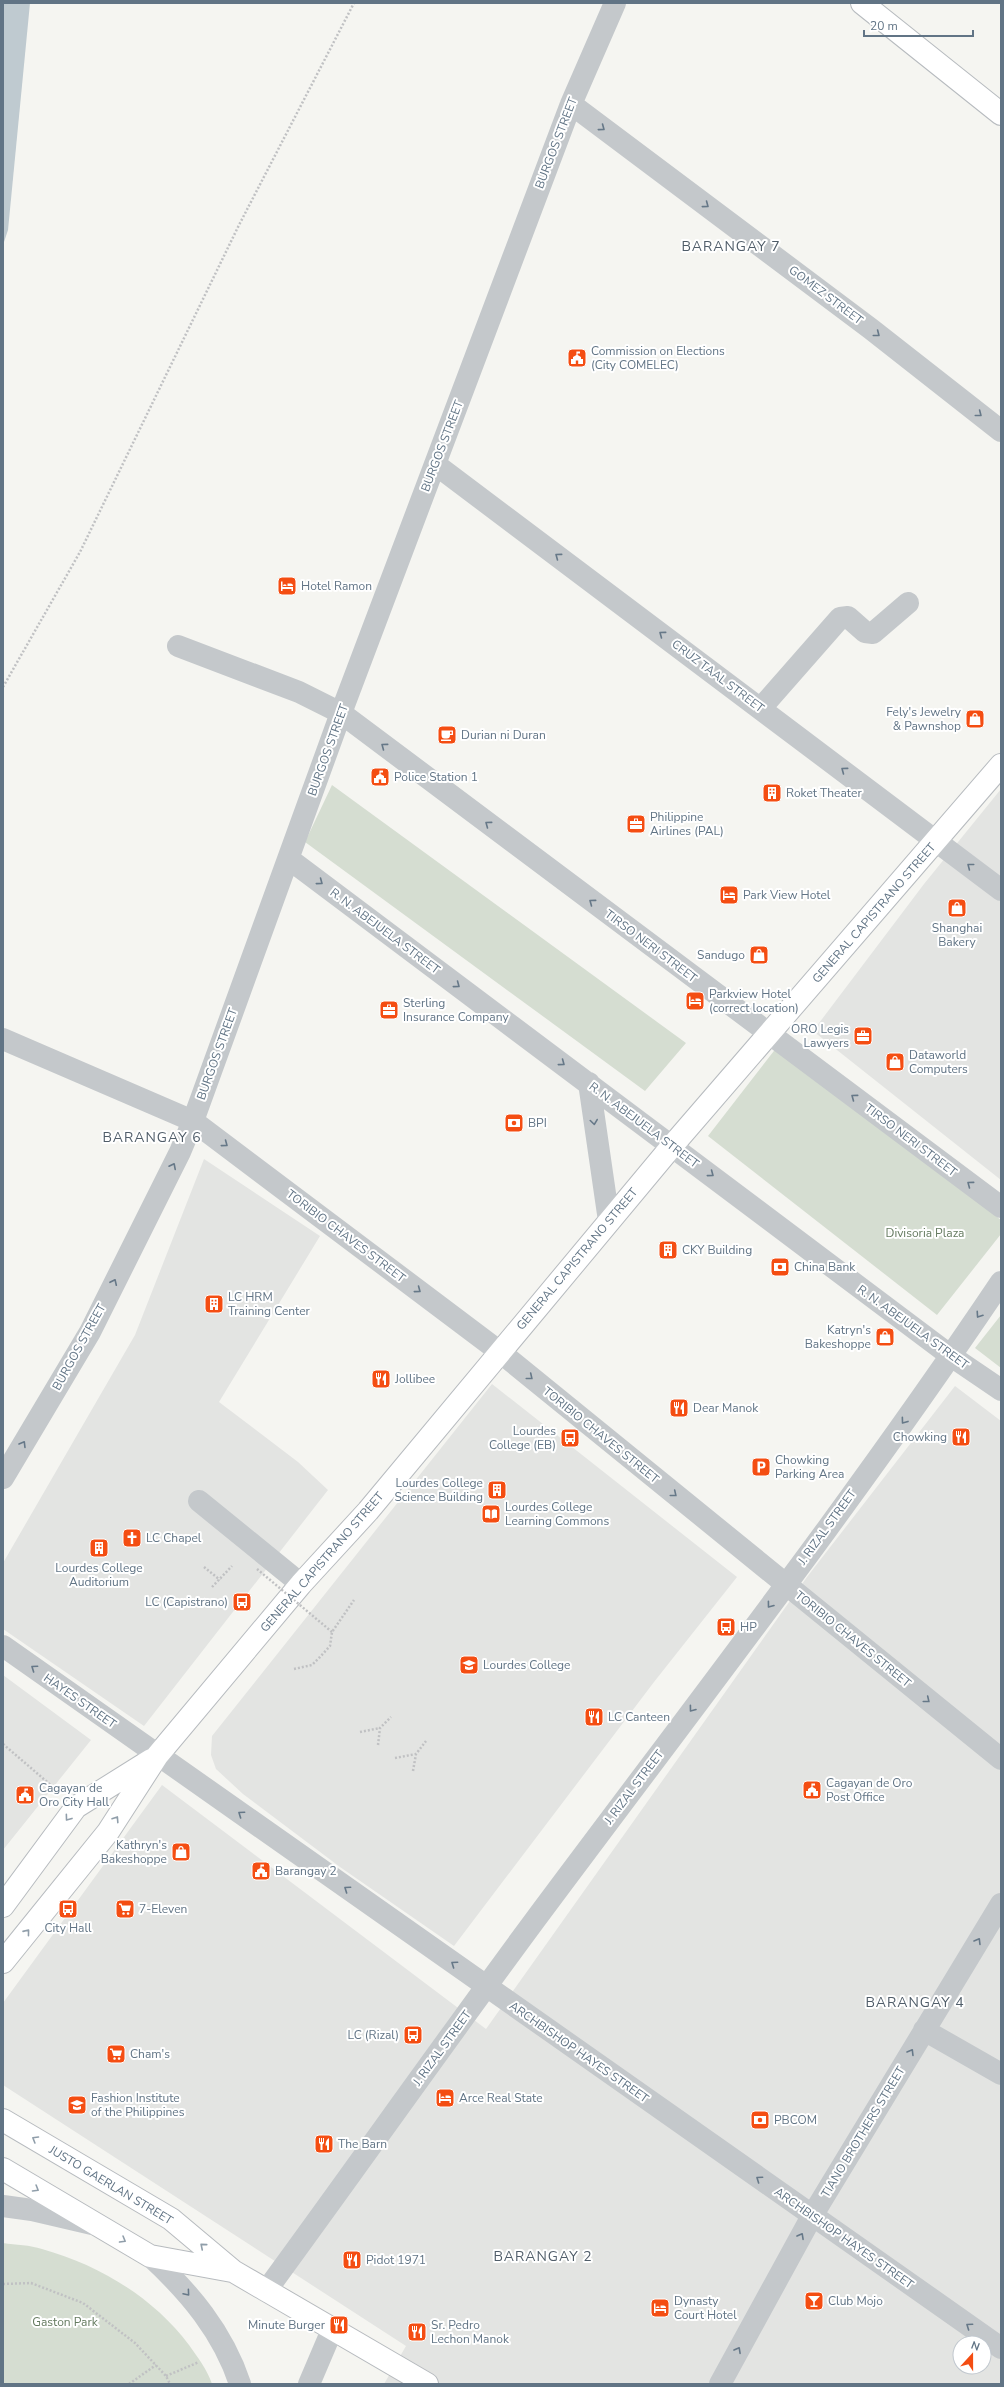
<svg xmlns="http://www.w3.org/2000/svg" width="1004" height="2387" viewBox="0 0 1004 2387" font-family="'Nunito Sans',sans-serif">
  <rect width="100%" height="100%" fill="#f5f5f1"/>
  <path fill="#e3e4e2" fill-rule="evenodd" d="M1001,789V1180L813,1031L924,884Z
    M204,1159L320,1236L219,1402L298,1462L328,1490L144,1726L3,1629V1563L135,1335Z
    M492,1384L737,1577L654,1682L454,1946L340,1867L243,1794L216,1769L211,1755L212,1736Z
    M955,1386L1001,1421V2384H384L406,2346L3,2085V2003L162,1785L486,2029L807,1577ZM960,2343H984V2367H960Z
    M3,1675L91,1740L3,1850Z"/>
  <path fill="#d5ddd1" d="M332,785L686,1043L645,1091L305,842Z
    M777,1047L1001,1220V1234L937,1315L708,1136Z
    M1001,1315V1368L975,1348Z
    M3,2243C16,2245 30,2245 42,2249C99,2265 153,2297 189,2345C198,2358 207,2369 212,2384H3Z"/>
  <path fill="#bfcad0" d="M3,3H30L8,230L3,245Z"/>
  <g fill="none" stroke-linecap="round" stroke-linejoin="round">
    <defs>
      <path id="major" d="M862,3L1001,114
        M3,1906L76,1807L151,1760
        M3,1962L108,1832L157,1756L301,1584L368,1511L672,1146L1001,765
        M3,2120L171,2219L233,2271L427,2384
        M3,2169L150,2256L232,2271"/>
    </defs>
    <use href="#major" stroke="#b7bbbf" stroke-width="24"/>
    <path stroke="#c0c1c3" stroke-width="2.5" stroke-dasharray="2 2" stroke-linecap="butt" d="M3,687L80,552L239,225L354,3
      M204,1567L220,1580
      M212,1587L232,1566
      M294,1669L312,1665L320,1657L330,1646L332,1632L354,1600
      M360,1732L380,1728
      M3,1744L53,1787
      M378,1745L380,1728L391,1717
      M395,1758L416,1754L426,1741
      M413,1771L416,1754
      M3,2284L31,2283L83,2303L135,2343L166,2376L170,2384
      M166,2376L199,2362
      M129,2384L156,2365"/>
    <path stroke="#c4c8cb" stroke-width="22" d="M571,104L871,329L1001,431
      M435,464L1001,890
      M178,646L299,692L341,713L1001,1207
      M761,708L840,618L848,617L865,632L873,633L908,603
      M289,859L951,1356L1001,1390
      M3,1039L193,1121L500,1352L1001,1759
      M589,1083L609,1221
      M3,1478L90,1332L180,1152L193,1121L341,713L571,104L615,3
      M199,1501L301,1584
      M3,1646L1001,2348
      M924,2030L1001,2074
      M3,2206L32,2210L92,2224
      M150,2256C189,2292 223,2332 240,2384
      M266,2291C356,2168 444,2043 535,1920C692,1709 854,1501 1001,1282
      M309,2384L332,2330
      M720,2384L812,2216L1001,1904"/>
    <use href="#major" stroke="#fff" stroke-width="22"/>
    <path stroke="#c0c1c3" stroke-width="2.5" stroke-dasharray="2 2" stroke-linecap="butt" d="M257,1569L332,1632"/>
  </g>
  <defs><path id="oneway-chevron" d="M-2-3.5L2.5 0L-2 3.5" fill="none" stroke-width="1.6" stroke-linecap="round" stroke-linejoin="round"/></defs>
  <g stroke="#667888">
    <use href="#oneway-chevron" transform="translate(602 128) rotate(37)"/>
    <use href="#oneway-chevron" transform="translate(706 205) rotate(37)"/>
    <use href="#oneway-chevron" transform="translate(877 334) rotate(38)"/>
    <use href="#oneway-chevron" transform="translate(979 414) rotate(38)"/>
    <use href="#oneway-chevron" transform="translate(558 556) rotate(-143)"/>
    <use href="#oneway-chevron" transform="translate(662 634) rotate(-143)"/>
    <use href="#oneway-chevron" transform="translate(384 746) rotate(-143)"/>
    <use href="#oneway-chevron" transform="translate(844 770) rotate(-143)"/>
    <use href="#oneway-chevron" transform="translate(488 824) rotate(-143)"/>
    <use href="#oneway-chevron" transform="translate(970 866) rotate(-142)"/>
    <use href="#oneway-chevron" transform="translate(320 882) rotate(37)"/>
    <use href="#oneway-chevron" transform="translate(592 902) rotate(-143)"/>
    <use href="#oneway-chevron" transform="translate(457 985) rotate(37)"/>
    <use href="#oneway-chevron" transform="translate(562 1063) rotate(37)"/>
    <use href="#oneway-chevron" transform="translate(854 1097) rotate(-143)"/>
    <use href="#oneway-chevron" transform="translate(594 1122) rotate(82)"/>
    <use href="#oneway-chevron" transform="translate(225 1144) rotate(37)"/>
    <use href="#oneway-chevron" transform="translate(173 1166) rotate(-63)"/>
    <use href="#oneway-chevron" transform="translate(711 1174) rotate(37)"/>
    <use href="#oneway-chevron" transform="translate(970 1184) rotate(-143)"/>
    <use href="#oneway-chevron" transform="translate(114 1282) rotate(-65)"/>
    <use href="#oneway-chevron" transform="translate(418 1290) rotate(37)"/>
    <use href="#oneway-chevron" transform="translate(979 1315) rotate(124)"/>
    <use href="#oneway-chevron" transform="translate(530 1377) rotate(39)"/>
    <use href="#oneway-chevron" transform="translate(904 1421) rotate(126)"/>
    <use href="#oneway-chevron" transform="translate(23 1444) rotate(-59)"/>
    <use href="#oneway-chevron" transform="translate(674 1494) rotate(39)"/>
    <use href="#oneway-chevron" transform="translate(770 1605) rotate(127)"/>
    <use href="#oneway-chevron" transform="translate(34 1668) rotate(-145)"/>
    <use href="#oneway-chevron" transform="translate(927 1700) rotate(39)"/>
    <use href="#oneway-chevron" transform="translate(692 1709) rotate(127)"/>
    <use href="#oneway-chevron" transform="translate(241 1814) rotate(-145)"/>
    <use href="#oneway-chevron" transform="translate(347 1889) rotate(-145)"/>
    <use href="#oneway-chevron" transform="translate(978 1941) rotate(-59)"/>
    <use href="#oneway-chevron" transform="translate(454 1964) rotate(-145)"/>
    <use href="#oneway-chevron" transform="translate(911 2052) rotate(-59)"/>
    <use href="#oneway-chevron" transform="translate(759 2179) rotate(-145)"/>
    <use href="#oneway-chevron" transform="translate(801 2236) rotate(-61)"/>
    <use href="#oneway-chevron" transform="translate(187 2293) rotate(50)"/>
    <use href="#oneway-chevron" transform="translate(969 2326) rotate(-145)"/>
    <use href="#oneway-chevron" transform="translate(738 2350) rotate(-61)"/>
  </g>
  <g stroke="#909eaa">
    <use href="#oneway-chevron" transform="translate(68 1818) rotate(126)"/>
    <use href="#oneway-chevron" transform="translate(116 1819) rotate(-57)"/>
    <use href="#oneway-chevron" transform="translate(27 1932) rotate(-51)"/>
    <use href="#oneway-chevron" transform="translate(35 2139) rotate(-149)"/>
    <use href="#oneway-chevron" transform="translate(36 2189) rotate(31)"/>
    <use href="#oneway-chevron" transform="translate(123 2240) rotate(30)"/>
    <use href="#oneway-chevron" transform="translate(203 2246) rotate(-140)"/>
  </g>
  <defs>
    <symbol id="civic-square" viewBox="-11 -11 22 22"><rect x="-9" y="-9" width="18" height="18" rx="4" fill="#f44d12" stroke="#fff"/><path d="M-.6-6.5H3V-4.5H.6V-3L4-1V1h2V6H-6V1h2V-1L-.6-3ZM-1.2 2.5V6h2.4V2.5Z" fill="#fff"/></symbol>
    <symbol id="hotel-square" viewBox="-11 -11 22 22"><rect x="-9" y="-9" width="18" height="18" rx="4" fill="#f44d12" stroke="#fff"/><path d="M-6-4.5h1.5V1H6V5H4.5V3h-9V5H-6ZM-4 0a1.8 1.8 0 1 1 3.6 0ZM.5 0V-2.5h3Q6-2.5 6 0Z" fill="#fff"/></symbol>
    <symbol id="shop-square" viewBox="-11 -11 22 22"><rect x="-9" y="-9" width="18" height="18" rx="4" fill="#f44d12" stroke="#fff"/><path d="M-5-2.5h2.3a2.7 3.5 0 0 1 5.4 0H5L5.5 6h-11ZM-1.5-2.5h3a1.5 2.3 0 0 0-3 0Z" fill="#fff"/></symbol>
    <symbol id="cafe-square" viewBox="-11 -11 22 22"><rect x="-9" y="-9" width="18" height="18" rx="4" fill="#f44d12" stroke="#fff"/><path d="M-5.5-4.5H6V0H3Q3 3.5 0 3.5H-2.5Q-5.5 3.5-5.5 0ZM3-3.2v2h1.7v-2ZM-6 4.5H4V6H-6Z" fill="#fff"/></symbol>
    <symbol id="building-square" viewBox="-11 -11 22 22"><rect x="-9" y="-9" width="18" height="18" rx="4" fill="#f44d12" stroke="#fff"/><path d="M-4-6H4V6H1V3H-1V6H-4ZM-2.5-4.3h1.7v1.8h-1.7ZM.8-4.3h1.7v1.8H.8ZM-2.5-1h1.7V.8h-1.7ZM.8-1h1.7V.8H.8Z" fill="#fff"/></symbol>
    <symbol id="office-square" viewBox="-11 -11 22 22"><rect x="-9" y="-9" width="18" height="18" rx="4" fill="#f44d12" stroke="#fff"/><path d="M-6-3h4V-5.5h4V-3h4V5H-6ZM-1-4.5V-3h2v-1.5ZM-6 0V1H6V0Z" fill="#fff"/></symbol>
    <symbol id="bank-square" viewBox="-11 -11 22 22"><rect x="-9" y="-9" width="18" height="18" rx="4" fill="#f44d12" stroke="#fff"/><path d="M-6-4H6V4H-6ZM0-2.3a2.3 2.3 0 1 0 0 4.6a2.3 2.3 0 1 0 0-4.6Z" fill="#fff"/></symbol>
    <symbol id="restaurant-square" viewBox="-11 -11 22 22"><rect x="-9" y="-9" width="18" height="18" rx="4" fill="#f44d12" stroke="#fff"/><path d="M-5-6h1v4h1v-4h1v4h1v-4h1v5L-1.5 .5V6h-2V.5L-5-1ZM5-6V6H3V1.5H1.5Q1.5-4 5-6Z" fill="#fff"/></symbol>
    <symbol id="bus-square" viewBox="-11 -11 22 22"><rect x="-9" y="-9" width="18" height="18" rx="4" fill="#f44d12" stroke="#fff"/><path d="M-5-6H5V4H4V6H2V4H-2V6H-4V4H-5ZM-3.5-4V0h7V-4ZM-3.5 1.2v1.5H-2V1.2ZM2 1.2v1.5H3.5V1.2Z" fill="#fff"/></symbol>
    <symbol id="parking-square" viewBox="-11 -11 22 22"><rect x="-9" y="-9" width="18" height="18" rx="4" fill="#f44d12" stroke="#fff"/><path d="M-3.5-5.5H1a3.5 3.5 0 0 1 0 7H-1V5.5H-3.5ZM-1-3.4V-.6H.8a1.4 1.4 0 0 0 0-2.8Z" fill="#fff"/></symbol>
    <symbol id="library-square" viewBox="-11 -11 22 22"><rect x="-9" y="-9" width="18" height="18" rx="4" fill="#f44d12" stroke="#fff"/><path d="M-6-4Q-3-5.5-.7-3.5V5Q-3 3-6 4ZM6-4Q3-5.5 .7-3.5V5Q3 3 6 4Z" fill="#fff"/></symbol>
    <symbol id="church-square" viewBox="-11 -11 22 22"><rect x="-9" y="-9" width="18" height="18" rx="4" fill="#f44d12" stroke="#fff"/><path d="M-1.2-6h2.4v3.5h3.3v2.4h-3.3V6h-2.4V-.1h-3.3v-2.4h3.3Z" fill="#fff"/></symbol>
    <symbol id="university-square" viewBox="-11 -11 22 22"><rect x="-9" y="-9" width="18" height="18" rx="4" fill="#f44d12" stroke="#fff"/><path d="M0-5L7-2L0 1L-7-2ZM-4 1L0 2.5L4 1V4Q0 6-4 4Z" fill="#fff"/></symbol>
    <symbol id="supermarket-square" viewBox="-11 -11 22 22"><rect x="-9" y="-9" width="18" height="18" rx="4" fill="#f44d12" stroke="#fff"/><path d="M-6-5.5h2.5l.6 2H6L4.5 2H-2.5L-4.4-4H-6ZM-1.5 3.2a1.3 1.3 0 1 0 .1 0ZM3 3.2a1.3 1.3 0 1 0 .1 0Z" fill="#fff"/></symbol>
    <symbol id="school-square" viewBox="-11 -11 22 22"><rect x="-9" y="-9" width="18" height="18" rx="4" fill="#f44d12" stroke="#fff"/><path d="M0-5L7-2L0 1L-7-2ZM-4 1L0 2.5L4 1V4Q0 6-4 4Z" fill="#fff"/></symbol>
    <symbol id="bar-square" viewBox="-11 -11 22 22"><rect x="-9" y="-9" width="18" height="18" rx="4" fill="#f44d12" stroke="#fff"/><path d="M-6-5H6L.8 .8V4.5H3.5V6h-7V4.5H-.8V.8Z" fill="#fff"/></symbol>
  </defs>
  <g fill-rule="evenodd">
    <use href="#civic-square" x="566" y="347" width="22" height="22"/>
    <use href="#hotel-square" x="276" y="575" width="22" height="22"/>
    <use href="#shop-square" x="964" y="708" width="22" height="22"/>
    <use href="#cafe-square" x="436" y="724" width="22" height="22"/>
    <use href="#civic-square" x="369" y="766" width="22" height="22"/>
    <use href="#building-square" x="761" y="782" width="22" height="22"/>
    <use href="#office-square" x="625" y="813" width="22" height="22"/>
    <use href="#hotel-square" x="718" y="884" width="22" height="22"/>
    <use href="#shop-square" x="946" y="897" width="22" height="22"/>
    <use href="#shop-square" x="748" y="944" width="22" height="22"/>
    <use href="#hotel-square" x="684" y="990" width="22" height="22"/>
    <use href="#office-square" x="378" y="999" width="22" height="22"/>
    <use href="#office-square" x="852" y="1025" width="22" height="22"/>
    <use href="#shop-square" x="884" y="1051" width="22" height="22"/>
    <use href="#bank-square" x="503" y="1112" width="22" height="22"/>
    <use href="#building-square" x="657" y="1239" width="22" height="22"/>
    <use href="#bank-square" x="769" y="1256" width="22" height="22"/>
    <use href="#building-square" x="203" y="1293" width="22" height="22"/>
    <use href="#shop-square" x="874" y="1326" width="22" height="22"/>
    <use href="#restaurant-square" x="370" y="1368" width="22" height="22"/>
    <use href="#restaurant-square" x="668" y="1397" width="22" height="22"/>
    <use href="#restaurant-square" x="950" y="1426" width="22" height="22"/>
    <use href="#bus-square" x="559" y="1427" width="22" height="22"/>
    <use href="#parking-square" x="750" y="1456" width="22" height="22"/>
    <use href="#building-square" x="486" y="1479" width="22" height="22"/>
    <use href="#library-square" x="480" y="1503" width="22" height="22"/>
    <use href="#church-square" x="121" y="1527" width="22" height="22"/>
    <use href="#building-square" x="88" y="1537" width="22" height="22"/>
    <use href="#bus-square" x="231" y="1591" width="22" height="22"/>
    <use href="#bus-square" x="715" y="1616" width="22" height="22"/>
    <use href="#university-square" x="458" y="1654" width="22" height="22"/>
    <use href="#restaurant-square" x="583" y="1706" width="22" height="22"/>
    <use href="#civic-square" x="801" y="1779" width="22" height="22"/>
    <use href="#civic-square" x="14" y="1784" width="22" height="22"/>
    <use href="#shop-square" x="170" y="1841" width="22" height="22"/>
    <use href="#civic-square" x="250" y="1860" width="22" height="22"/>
    <use href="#bus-square" x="57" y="1898" width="22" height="22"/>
    <use href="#supermarket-square" x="114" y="1898" width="22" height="22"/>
    <use href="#bus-square" x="402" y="2024" width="22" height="22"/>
    <use href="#supermarket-square" x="105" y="2043" width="22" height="22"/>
    <use href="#hotel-square" x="434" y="2087" width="22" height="22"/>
    <use href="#school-square" x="66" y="2094" width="22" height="22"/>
    <use href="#bank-square" x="749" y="2109" width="22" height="22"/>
    <use href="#restaurant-square" x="313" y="2133" width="22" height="22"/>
    <use href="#restaurant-square" x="341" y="2249" width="22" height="22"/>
    <use href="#bar-square" x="803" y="2290" width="22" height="22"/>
    <use href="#hotel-square" x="649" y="2297" width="22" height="22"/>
    <use href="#restaurant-square" x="328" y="2314" width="22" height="22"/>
    <use href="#restaurant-square" x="406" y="2321" width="22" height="22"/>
  </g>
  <g text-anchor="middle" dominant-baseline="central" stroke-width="4" stroke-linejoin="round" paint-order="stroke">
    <g font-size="12" fill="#617485" stroke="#fff">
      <text transform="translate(556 143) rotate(-69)">BURGOS STREET</text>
      <text transform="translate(826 295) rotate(37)">GOMEZ STREET</text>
      <text transform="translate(442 446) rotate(-69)">BURGOS STREET</text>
      <text transform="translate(718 676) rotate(37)">CRUZ TAAL STREET</text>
      <text transform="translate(328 750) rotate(-70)">BURGOS STREET</text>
      <text transform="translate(874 913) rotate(-49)">GENERAL CAPISTRANO STREET</text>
      <text transform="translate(385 931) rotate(37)">R. N. ABEJUELA STREET</text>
      <text transform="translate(651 946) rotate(37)">TIRSO NERI STREET</text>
      <text transform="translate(217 1054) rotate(-70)">BURGOS STREET</text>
      <text transform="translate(644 1125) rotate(37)">R. N. ABEJUELA STREET</text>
      <text transform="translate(911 1140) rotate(37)">TIRSO NERI STREET</text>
      <text transform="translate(346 1236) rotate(37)">TORIBIO CHAVES STREET</text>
      <text transform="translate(577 1259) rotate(-50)">GENERAL CAPISTRANO STREET</text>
      <text transform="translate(913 1327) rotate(36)">R. N. ABEJUELA STREET</text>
      <text transform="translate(79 1347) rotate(-61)">BURGOS STREET</text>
      <text transform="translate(601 1435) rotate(39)">TORIBIO CHAVES STREET</text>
      <text transform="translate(827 1527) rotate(-54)">J. RIZAL STREET</text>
      <text transform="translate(322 1562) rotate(-49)">GENERAL CAPISTRANO STREET</text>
      <text transform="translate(853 1639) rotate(39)">TORIBIO CHAVES STREET</text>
      <text transform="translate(80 1701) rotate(35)">HAYES STREET</text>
      <text transform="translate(634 1787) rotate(-53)">J. RIZAL STREET</text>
      <text transform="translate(442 2048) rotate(-54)">J. RIZAL STREET</text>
      <text transform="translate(579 2052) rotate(35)">ARCHBISHOP HAYES STREET</text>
      <text transform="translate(863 2132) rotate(-59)">TIANO BROTHERS STREET</text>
      <text transform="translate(111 2185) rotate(31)">JUSTO GAERLAN STREET</text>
      <text transform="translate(844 2238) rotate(35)">ARCHBISHOP HAYES STREET</text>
    </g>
    <g font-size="12" fill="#617485" stroke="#fff" text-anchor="start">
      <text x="591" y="351">Commission on Elections<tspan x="591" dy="14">(City COMELEC)</tspan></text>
      <text x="301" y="586">Hotel Ramon</text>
      <text x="961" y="712" text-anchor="end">Fely's Jewelry<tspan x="961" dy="14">&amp; Pawnshop</tspan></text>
      <text x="461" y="735">Durian ni Duran</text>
      <text x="394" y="777">Police Station 1</text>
      <text x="786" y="793">Roket Theater</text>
      <text x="650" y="817">Philippine<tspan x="650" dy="14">Airlines (PAL)</tspan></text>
      <text x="743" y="895">Park View Hotel</text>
      <text x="957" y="928" text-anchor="middle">Shanghai<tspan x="957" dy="14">Bakery</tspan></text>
      <text x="745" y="955" text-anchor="end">Sandugo</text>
      <text x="709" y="994">Parkview Hotel<tspan x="709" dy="14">(correct location)</tspan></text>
      <text x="403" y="1003">Sterling<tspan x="403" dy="14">Insurance Company</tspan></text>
      <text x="849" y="1029" text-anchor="end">ORO Legis<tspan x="849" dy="14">Lawyers</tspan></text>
      <text x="909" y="1055">Dataworld<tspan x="909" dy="14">Computers</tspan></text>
      <text x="528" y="1123">BPI</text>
      <text x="682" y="1250">CKY Building</text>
      <text x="794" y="1267">China Bank</text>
      <text x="228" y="1297">LC HRM<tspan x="228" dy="14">Training Center</tspan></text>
      <text x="871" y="1330" text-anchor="end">Katryn's<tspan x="871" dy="14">Bakeshoppe</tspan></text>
      <text x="395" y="1379">Jollibee</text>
      <text x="693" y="1408">Dear Manok</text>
      <text x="556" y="1431" text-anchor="end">Lourdes<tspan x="556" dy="14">College (EB)</tspan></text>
      <text x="947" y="1437" text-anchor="end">Chowking</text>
      <text x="775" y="1460">Chowking<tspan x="775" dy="14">Parking Area</tspan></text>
      <text x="483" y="1483" text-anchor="end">Lourdes College<tspan x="483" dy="14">Science Building</tspan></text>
      <text x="505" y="1507">Lourdes College<tspan x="505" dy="14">Learning Commons</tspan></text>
      <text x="146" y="1538">LC Chapel</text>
      <text x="99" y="1568" text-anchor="middle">Lourdes College<tspan x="99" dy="14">Auditorium</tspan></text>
      <text x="228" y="1602" text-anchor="end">LC (Capistrano)</text>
      <text x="740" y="1627">HP</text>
      <text x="483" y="1665">Lourdes College</text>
      <text x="608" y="1717">LC Canteen</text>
      <text x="826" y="1783">Cagayan de Oro<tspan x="826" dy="14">Post Office</tspan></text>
      <text x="39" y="1788">Cagayan de<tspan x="39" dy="14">Oro City Hall</tspan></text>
      <text x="167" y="1845" text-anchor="end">Kathryn's<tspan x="167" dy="14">Bakeshoppe</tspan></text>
      <text x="275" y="1871">Barangay 2</text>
      <text x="139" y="1909">7-Eleven</text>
      <text x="68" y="1928" text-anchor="middle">City Hall</text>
      <text x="399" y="2035" text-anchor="end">LC (Rizal)</text>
      <text x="130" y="2054">Cham's</text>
      <text x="91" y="2098">Fashion Institute<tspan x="91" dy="14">of the Philippines</tspan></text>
      <text x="459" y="2098">Arce Real State</text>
      <text x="774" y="2120">PBCOM</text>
      <text x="338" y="2144">The Barn</text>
      <text x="366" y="2260">Pidot 1971</text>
      <text x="674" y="2301">Dynasty<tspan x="674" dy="14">Court Hotel</tspan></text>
      <text x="828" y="2301">Club Mojo</text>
      <text x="325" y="2325" text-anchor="end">Minute Burger</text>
      <text x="431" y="2325">Sr. Pedro<tspan x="431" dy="14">Lechon Manok</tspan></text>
    </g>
    <g font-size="12" fill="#657b60" stroke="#fff">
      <text x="925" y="1233">Divisoria Plaza</text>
      <text x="65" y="2322">Gaston Park</text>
    </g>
    <g font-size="14" letter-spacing="1" fill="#505d69" stroke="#fff">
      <text x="731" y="246">BARANGAY 7</text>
      <text x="152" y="1137">BARANGAY 6</text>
      <text x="915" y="2002">BARANGAY 4</text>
      <text x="543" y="2256">BARANGAY 2</text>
    </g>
  </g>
  <rect width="1004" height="2387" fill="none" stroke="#617485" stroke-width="8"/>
  <g transform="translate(972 2355) rotate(21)"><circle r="19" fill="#ffffff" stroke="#c0c7ce"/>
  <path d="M0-3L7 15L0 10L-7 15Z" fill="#f44d12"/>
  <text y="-6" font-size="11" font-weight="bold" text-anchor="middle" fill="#617485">N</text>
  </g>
  <path d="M864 30v6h109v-6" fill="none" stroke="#617485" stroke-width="2"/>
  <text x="870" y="30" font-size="12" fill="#617485" stroke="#ffffff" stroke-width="3" paint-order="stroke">20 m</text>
</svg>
